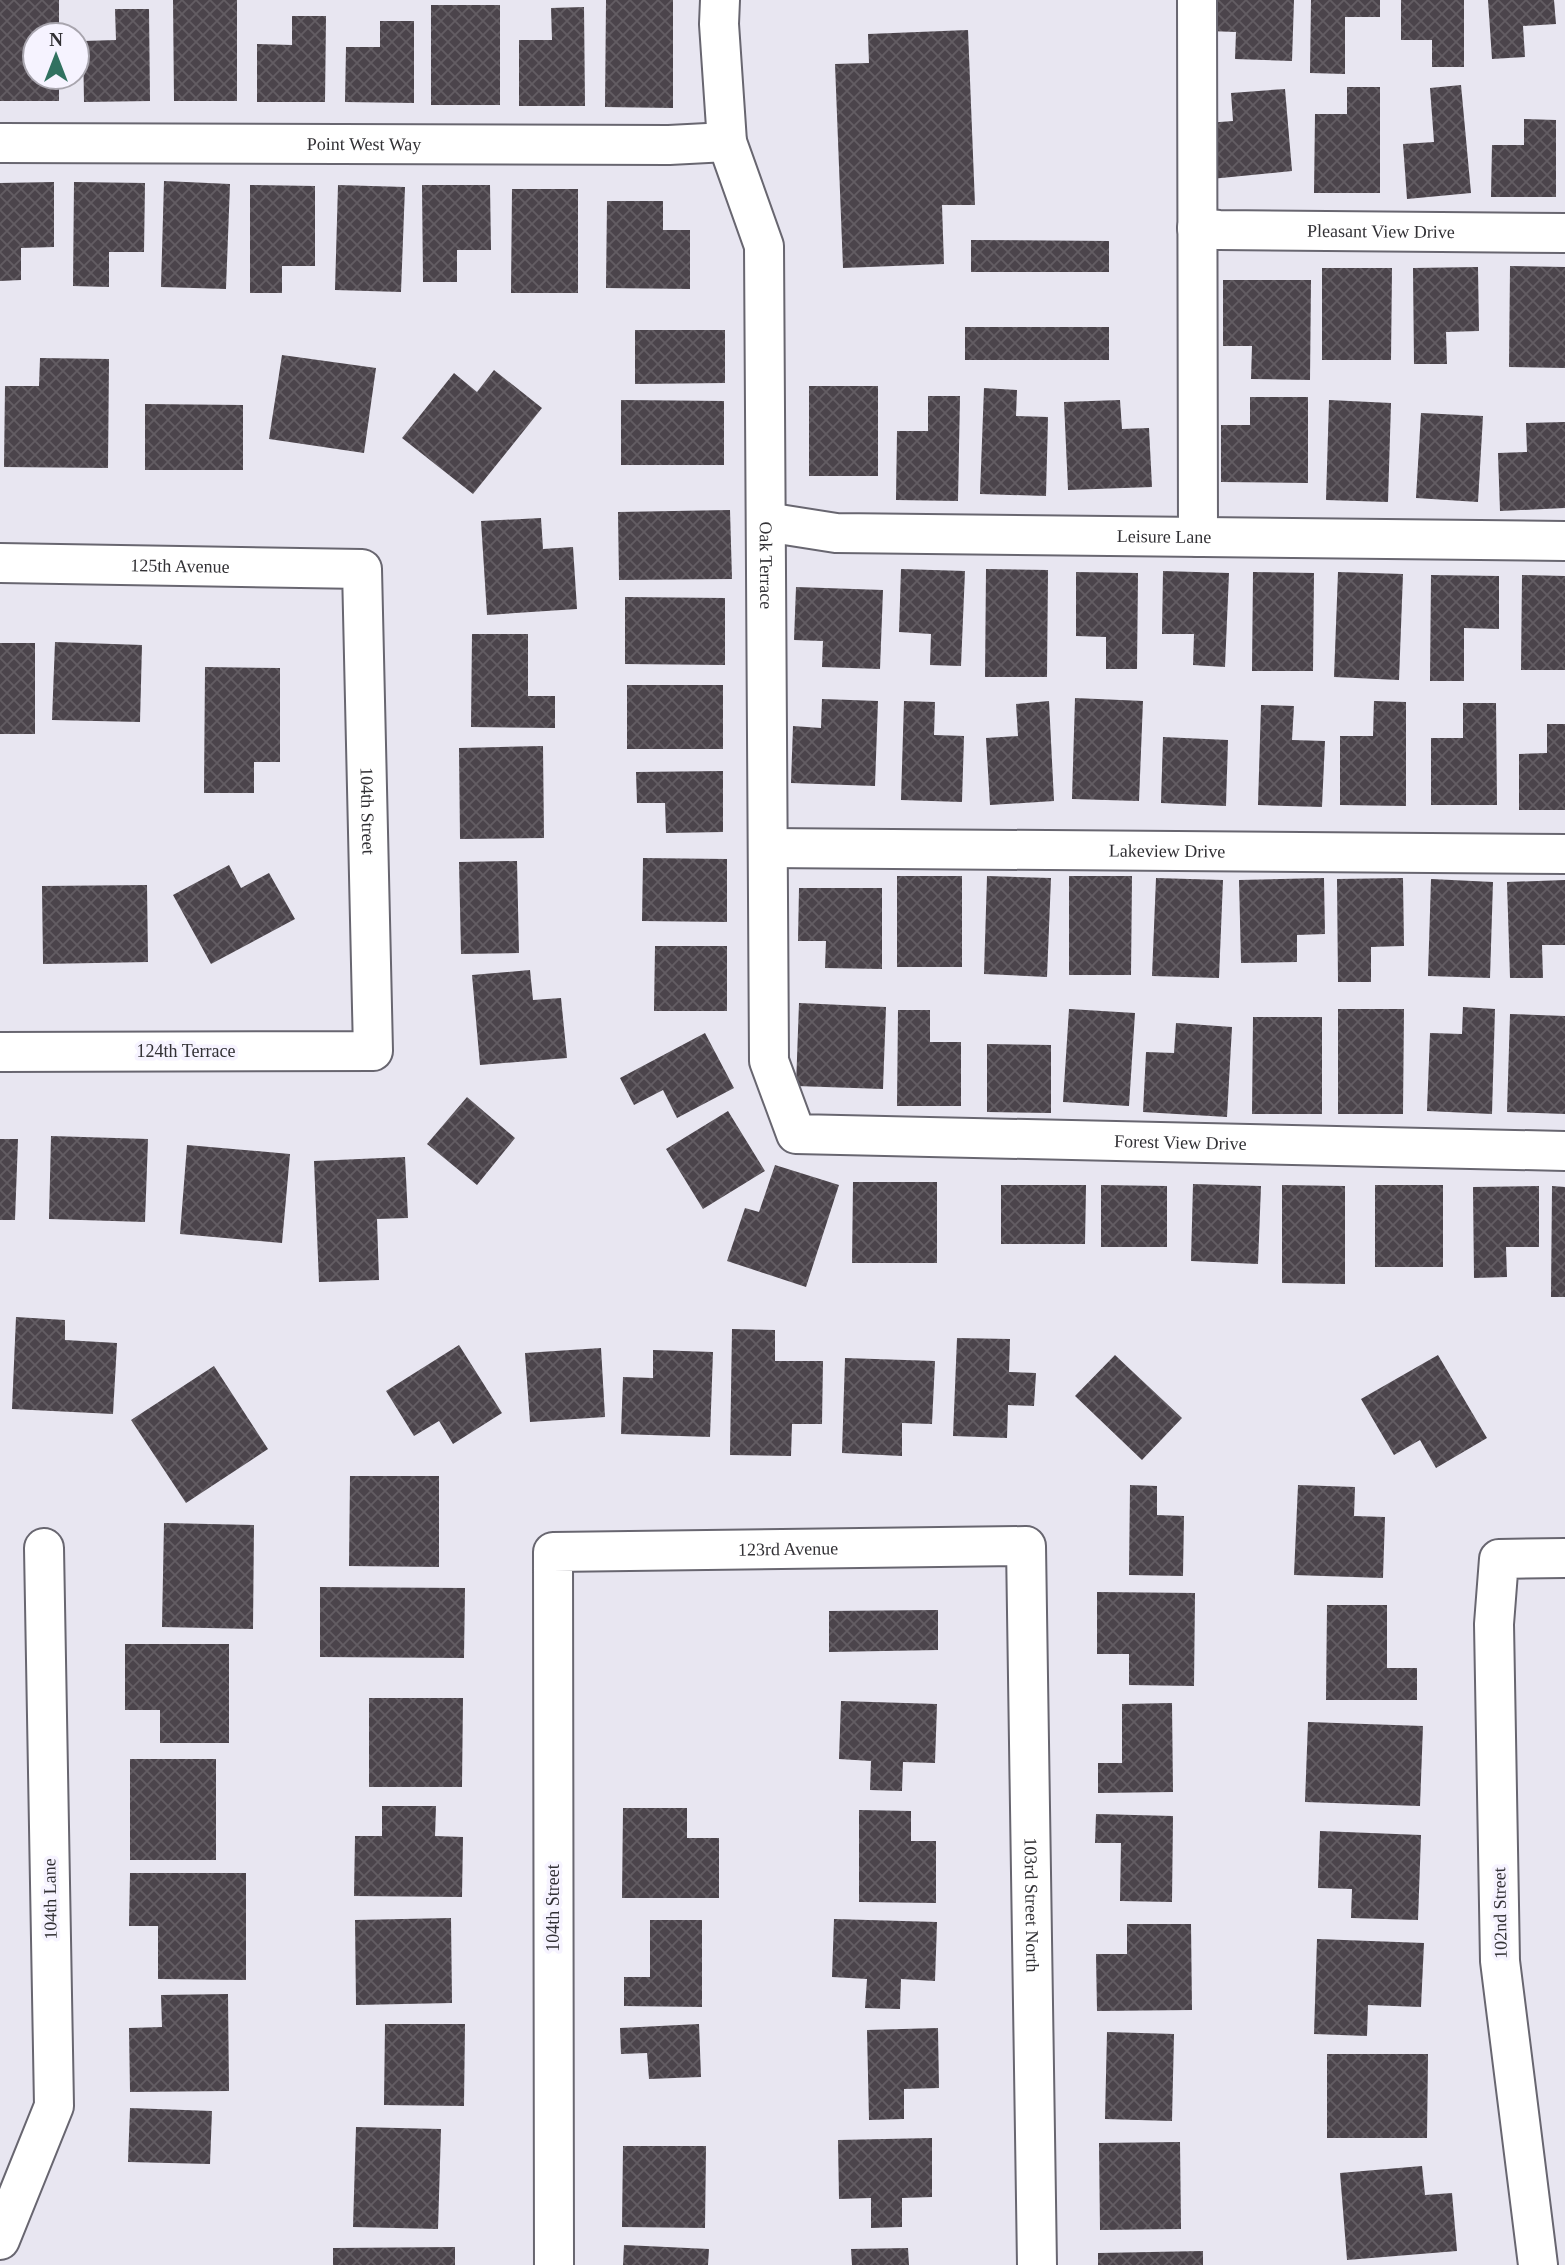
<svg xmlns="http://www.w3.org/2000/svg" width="1565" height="2265" viewBox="0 0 1565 2265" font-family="'Times New Roman',serif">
  <defs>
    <pattern id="building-cross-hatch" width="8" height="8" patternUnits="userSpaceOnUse" patternTransform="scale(1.75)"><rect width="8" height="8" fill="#4b444b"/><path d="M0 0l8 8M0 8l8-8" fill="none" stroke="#635d63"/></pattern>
  </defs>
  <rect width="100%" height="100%" fill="#e8e6f1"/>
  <path fill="url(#building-cross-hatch)" d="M0,0H59V35H35V77H59V101H0Z
    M173,0H237V101H174Z
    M606,0H673V108L605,107Z
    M1209,0H1294L1292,61L1235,59L1236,32L1208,31Z
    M1311,0H1380V17H1345V74L1310,73Z
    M1401,0H1464V67H1432V40H1401Z
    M1488,0H1554L1556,24L1523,26L1525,57L1492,59Z
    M431,5H500V105H431Z
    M584,7L585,106H519V40H552L551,8Z
    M115,9H149L150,101L84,102L83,41L116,40Z
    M292,16H326L325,102H257V44L292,45Z
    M380,21H414V103L345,102L346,47H380Z
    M968,30L975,205H942L944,264L843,268L835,64L869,63L868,34Z
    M1461,85L1471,193L1407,199L1403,144L1434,142L1430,88Z
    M1347,87H1380V193H1314L1315,114H1347Z
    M1285,89L1292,171L1211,179L1206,123L1233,121L1231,93Z
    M1524,119L1556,120V197H1491L1492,145H1524Z
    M164,181L230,184L226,289L161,287Z
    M54,182V247L21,248V280L0,281V183Z
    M74,182L145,183L144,252H109V287L73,286Z
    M250,185L315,186V266H282V293H250Z
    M338,185L405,187L401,292L335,290Z
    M422,185H490L491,250H457V282H423Z
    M512,189H578V293H511Z
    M607,201H663V230H690V289L606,288Z
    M971,240L1109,241V272H971Z
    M1510,266L1565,267V368L1509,367Z
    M1478,267L1479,331L1446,332L1447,364H1414L1413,268Z
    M1322,268H1392L1391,360H1322Z
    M1223,280H1311L1310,380L1251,379L1252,346H1223Z
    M965,327H1109V360H965Z
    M635,330H725V383L635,384Z
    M282,355L376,368L364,453L269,439Z
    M40,358L109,359L108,468L4,467L5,386H39Z
    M494,370L542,408L473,494L402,438L454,373L477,392Z
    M809,386H878V476H809Z
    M984,388L1017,390L1016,416L1048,417L1046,496L980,494Z
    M928,396H960L958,501L896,500L897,431H928Z
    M1250,397H1308V483L1221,482V425H1250Z
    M621,400L724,401V465H621Z
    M1120,400L1122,429L1149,428L1152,487L1068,490L1064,402Z
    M1329,400L1391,403L1388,502L1326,500Z
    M145,404L243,405V470H145Z
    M1421,413L1483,416L1478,502L1416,498Z
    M1565,422V508L1500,511L1498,453L1527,452L1526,423Z
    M730,510L732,579L619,580L618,512Z
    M541,518L543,549L573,547L577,609L487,615L481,521Z
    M901,569L965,571L961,666L930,665L931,634L899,632Z
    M986,569L1048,570L1047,677H985Z
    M1163,571L1229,573L1225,667L1193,665L1194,634H1162Z
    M1076,572L1138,573L1137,669H1106V637L1076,636Z
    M1253,572L1314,573L1313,671H1252Z
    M1338,572L1403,574L1399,680L1334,677Z
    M1431,575L1499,576V629L1464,628V681H1430Z
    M1522,575L1565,576V670H1521Z
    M796,587L883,590L880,669L822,667L823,641L794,640Z
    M625,597L725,598V665L625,664Z
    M472,634H528V696H555V728L471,727Z
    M55,642L142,645L140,722L52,720Z
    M0,643H35V734H0Z
    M205,667L280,668V762H254V793H204Z
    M627,685H723V749H627Z
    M1075,698L1143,701L1139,801L1072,799Z
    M822,699L878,701L875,786L791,783L793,726L821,728Z
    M904,701L935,702L934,735L964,736L962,802L901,800Z
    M1049,701L1054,801L990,805L986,738L1018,736L1016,704Z
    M1374,701L1406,702V806L1340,805V736H1373Z
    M1463,703H1496L1497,805H1431V738H1463Z
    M1261,705L1294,706L1292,740L1325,741L1322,807L1258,805Z
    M1547,724H1565V810H1519V754L1547,753Z
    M1163,737L1228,740L1226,806L1161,803Z
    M543,746L544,838L460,839L459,748Z
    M723,771V832L666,833L665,803H637L636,772Z
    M643,858L727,859V922L642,921Z
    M517,861L519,953L461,954L459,862Z
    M229,865L241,888L269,873L295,919L211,964L173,895Z
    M897,876H962V967H897Z
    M987,876L1051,878L1047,977L984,974Z
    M1069,876H1132L1131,975H1069Z
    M1156,878L1223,880L1219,978L1152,976Z
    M1324,878L1325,934L1297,935V962L1241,963L1239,880Z
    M1403,878L1404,946L1371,947V982H1338L1337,879Z
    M1431,879L1493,882L1490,978L1428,976Z
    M1565,880V945H1542L1543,978H1510L1507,882Z
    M147,885L148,962L43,964L42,886Z
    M799,888H882V969L825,968L826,941H798Z
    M655,946H727V1011H654Z
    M530,970L533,1000L561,998L567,1058L480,1065L472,975Z
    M799,1003L886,1007L883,1089L796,1086Z
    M1463,1007L1495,1009L1492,1114L1427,1111L1430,1033L1462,1034Z
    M1069,1009L1135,1013L1129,1106L1063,1102Z
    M1338,1009H1404L1403,1114H1338Z
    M898,1010H930V1042H961V1106H897Z
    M1510,1014L1565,1016V1114L1507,1112Z
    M1253,1017H1322V1114H1252Z
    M1176,1023L1232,1027L1227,1117L1143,1112L1146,1052L1174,1053Z
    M705,1033L734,1088L677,1118L663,1090L634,1105L620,1078Z
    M987,1044L1051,1045V1113L987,1112Z
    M467,1097L515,1138L477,1185L427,1144Z
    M728,1111L765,1171L703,1209L666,1149Z
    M51,1136L148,1139L145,1222L49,1219Z
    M0,1139H18L15,1220H0Z
    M187,1145L290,1154L282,1243L180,1234Z
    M405,1157L408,1218L377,1219L379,1280L319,1282L314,1161Z
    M775,1165L839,1185L806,1287L727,1261L745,1208L759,1212Z
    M853,1182H937V1263H852Z
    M1193,1184L1261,1186L1258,1264L1191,1261Z
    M1001,1185H1086L1085,1244H1001Z
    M1101,1185L1167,1186V1247H1101Z
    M1282,1185L1345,1186V1284L1282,1283Z
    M1375,1185H1443V1267H1375Z
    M1539,1186V1247H1506L1507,1277L1474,1278L1473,1187Z
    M1552,1186L1565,1187V1297H1551Z
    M16,1317L65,1320V1340L117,1343L113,1414L12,1409Z
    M732,1329L775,1330V1361H823L822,1424H792L791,1456L730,1455Z
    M957,1338L1010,1339L1009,1372L1036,1373L1034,1406L1008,1405L1007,1438L953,1436Z
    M459,1345L502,1413L453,1444L439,1421L414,1436L386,1391Z
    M601,1348L605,1417L530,1422L525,1353Z
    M653,1350L713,1352L710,1437L621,1434L623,1377L653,1378Z
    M1115,1355L1182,1418L1142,1460L1075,1396Z
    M1438,1355L1487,1438L1436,1468L1420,1440L1394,1455L1361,1399Z
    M845,1358L935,1361L932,1424L902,1423V1456L842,1453Z
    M214,1366L268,1449L186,1503L131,1420Z
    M350,1476H439V1567L349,1566Z
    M1130,1485L1157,1486V1515L1184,1516L1183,1576L1129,1575Z
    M1298,1485L1355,1487L1354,1516L1385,1517L1383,1578L1294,1575Z
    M164,1523L254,1525L253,1629L162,1627Z
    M320,1587L465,1588L464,1658L320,1657Z
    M1097,1592L1195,1593L1194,1686L1129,1685V1654H1097Z
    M1327,1605H1387V1668H1417V1700H1326Z
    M938,1610V1650L829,1652V1611Z
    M125,1644H229V1743H160V1710H125Z
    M369,1698H463L462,1787H369Z
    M841,1701L937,1704L935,1763L903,1762L902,1791L870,1790L871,1761L839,1759Z
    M1172,1703L1173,1792L1098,1793V1763H1122V1704Z
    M1308,1722L1423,1726L1420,1806L1305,1802Z
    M130,1759H216V1860H130Z
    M382,1806H436L435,1836L463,1837L462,1897L354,1896L355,1836H382Z
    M623,1808H687V1838H719V1898H622Z
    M859,1810L911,1811V1841H936V1903L859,1902Z
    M1096,1814L1173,1816L1172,1902L1120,1901L1121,1843H1095Z
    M1320,1831L1421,1835L1418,1920L1351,1918L1352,1889L1318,1888Z
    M130,1873H246V1980L158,1979V1926H129Z
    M451,1918L452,2003L356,2005L355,1920Z
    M834,1919L937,1922L935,1981L901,1979L900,2009L865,2008L867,1979L832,1977Z
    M650,1920H702V2007L624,2006V1977H650Z
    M1127,1924H1191L1192,2010L1097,2011L1096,1954H1127Z
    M1317,1939L1424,1943L1421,2007L1368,2005L1367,2036L1314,2034Z
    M228,1994L229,2091L130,2092L129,2028L162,2027L161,1995Z
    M385,2024H465L464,2106L384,2105Z
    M699,2024L701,2077L649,2079L647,2053L621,2054L620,2028Z
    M938,2028L939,2088L904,2089V2119L869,2120L867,2030Z
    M1107,2032L1174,2034L1172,2121L1105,2119Z
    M1327,2054H1428L1427,2138H1327Z
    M130,2108L212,2111L210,2164L128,2162Z
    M356,2127L441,2129L438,2229L353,2227Z
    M932,2138V2197L902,2198V2227L871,2228V2198L839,2199L838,2140Z
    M1180,2142L1181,2229L1100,2230L1099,2143Z
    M623,2146H706L705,2228L622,2227Z
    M1422,2166L1425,2195L1452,2193L1457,2251L1347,2260L1340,2173Z
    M624,2245L709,2249L708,2265H623Z
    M455,2247V2265H333V2248Z
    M908,2248L909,2265H852L851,2249Z
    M1203,2251V2265H1098V2253Z"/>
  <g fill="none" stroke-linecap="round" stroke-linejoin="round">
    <defs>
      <g id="minor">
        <path id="s1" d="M720,0L719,24L727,142L764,246L769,1061L796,1134L1565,1151"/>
        <path d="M1197,0L1198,537"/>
        <path id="s2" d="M0,143L669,145L727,142"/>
        <path id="s3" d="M1197,228L1219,230L1565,233"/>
        <path id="s4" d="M766,522L836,533L1565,541"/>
        <path id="s5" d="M0,563L362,569L373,1051L0,1052"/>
        <path id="s6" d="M768,848L1565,854"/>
        <path d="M0,2240L54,2106L44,1548"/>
        <path id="s7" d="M554,2265L553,1552L1026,1546L1037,2265"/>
        <path d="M1538,2265L1500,1961L1494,1624L1499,1559L1565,1558"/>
      </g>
    </defs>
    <use href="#minor" stroke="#686670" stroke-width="42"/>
    <use href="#minor" stroke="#fff" stroke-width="38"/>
  </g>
  <g text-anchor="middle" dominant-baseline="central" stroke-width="7" stroke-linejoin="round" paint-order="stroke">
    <g font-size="18" fill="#323135" stroke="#f6f3ff">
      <text stroke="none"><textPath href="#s2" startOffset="364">Point West Way</textPath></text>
      <text stroke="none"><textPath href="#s3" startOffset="184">Pleasant View Drive</textPath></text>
      <text stroke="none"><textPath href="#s4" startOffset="399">Leisure Lane</textPath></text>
      <text stroke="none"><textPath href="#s5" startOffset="180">125th Avenue</textPath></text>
      <text stroke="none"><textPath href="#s1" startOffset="572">Oak Terrace</textPath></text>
      <text stroke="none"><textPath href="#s5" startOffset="604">104th Street</textPath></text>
      <text stroke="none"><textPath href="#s6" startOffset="399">Lakeview Drive</textPath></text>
      <text x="186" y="1051">124th Terrace</text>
      <text stroke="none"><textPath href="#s1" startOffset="1530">Forest View Drive</textPath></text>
      <text stroke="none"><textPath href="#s7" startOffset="948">123rd Avenue</textPath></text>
      <text transform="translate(50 1899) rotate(-91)">104th Lane</text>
      <text stroke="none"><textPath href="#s7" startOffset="1545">103rd Street North</textPath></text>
      <text transform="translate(553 1908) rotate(-90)">104th Street</text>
      <text transform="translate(1500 1913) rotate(-91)">102nd Street</text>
    </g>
  </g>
  <g transform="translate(56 56)"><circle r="33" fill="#f6f3ff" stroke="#a8a5ae" stroke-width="2"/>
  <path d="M0-5L12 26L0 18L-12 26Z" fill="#317160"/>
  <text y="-10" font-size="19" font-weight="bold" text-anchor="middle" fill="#323135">N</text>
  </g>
</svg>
